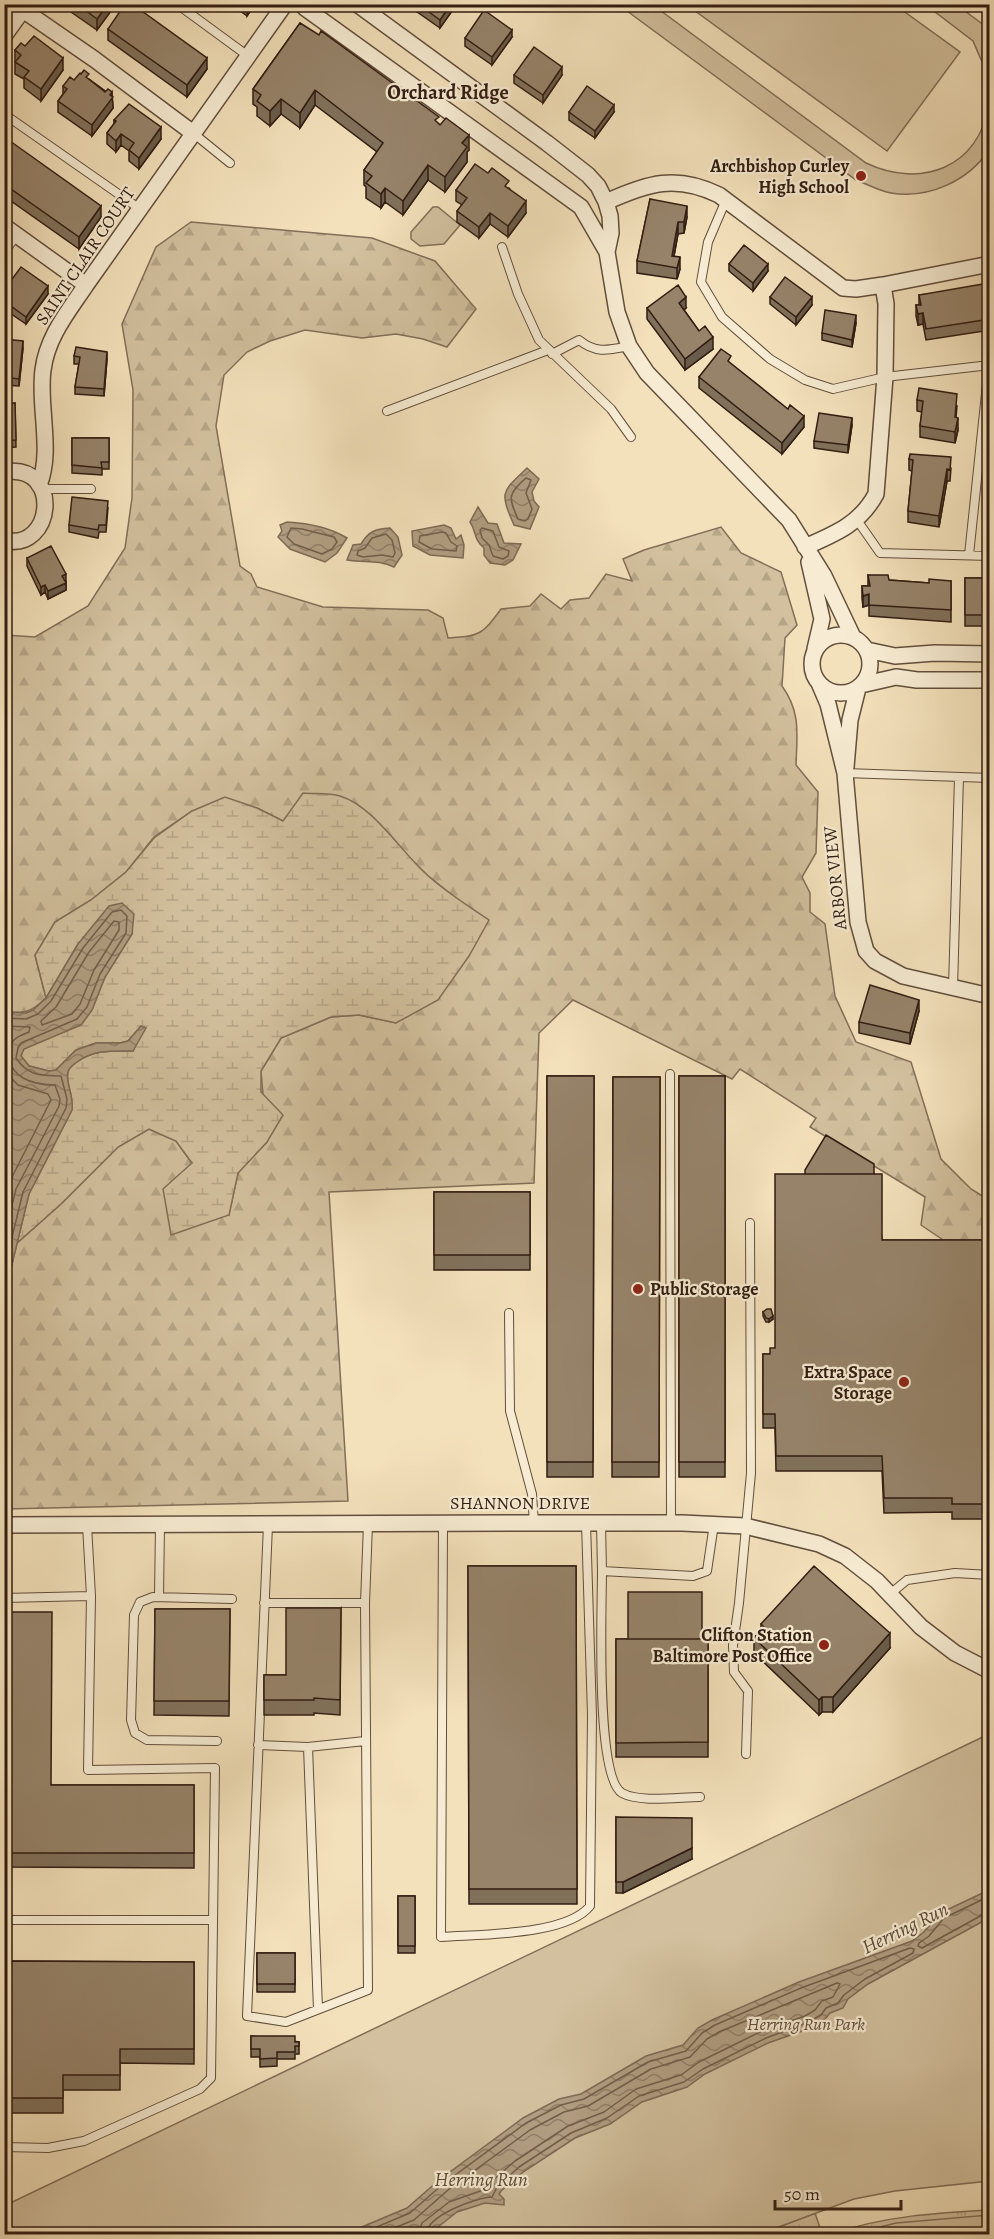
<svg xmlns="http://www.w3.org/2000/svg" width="994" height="2239" viewBox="0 0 994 2239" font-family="Alegreya,serif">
  <defs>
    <pattern id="grass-tufts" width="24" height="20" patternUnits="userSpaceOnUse" patternTransform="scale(1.5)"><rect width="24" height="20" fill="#d2c09e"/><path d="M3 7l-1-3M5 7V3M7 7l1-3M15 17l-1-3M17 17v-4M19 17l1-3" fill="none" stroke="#b5a587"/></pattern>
    <pattern id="forest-firs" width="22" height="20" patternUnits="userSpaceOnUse" patternTransform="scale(1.5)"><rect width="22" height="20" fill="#d2c09e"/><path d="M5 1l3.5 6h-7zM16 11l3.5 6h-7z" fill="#b5a587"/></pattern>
    <pattern id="wetland-marsh" width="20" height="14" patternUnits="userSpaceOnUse" patternTransform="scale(1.5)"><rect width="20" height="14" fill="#d2c09e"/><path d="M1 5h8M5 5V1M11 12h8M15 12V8" fill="none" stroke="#b5a587"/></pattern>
    <pattern id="water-waves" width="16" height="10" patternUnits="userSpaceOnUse" patternTransform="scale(1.5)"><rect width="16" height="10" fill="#b19e82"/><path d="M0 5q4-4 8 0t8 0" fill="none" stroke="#918069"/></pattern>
  </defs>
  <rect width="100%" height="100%" fill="#f3e1bb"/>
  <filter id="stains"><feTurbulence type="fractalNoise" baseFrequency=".00333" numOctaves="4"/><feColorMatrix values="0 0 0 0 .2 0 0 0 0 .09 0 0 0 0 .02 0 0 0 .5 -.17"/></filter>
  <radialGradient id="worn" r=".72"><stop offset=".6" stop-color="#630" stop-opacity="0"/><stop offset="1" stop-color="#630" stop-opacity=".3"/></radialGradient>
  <path fill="url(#grass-tufts)" stroke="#826e58" stroke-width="1.5" d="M989,2210V2234H832C883,2216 936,2213 989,2210Z
    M815,2213L822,2234H767L776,2228Z"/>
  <path fill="url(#forest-firs)" stroke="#826e58" stroke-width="1.5" d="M191,222L372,238L435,261L476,309L447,347L423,339L396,334L362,338L305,330L270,341L247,352L224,375L216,426L240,566L251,574L257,587L323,607L428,610L443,618L448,638C480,636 482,635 501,609L530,606L541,594L561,609L570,600L589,598L606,574L632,581L623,559L644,550L721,527L741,553L781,572L797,625L785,638L782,686C801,712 797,734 796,765L818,792L816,853L802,877L810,893V912L825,924L835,996L856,1042L911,1062L941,1159L971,1189L989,1200V1255L964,1254L921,1225L925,1197L810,1127L816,1118L740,1069L732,1079L573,1000L539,1033L534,1183L329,1192L348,1501L5,1509L4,1285L8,1280L17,1243L61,1204L118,1147L149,1129L176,1141L229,1215L238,1173L267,1142L261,1071L281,1038L331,1017L359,1015L396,1023L452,895L426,874L398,846L283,821L257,808L192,811L154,837L126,872L91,900L55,922L35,955L46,998C30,1013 26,1013 5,1012V635L35,637L88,606L125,548L132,498L133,390L122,324L156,247Z"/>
  <path fill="url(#wetland-marsh)" stroke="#826e58" stroke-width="1.5" d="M303,793C314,794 329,793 340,796C373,806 400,850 425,873C444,891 467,905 489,920L469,956L438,1000L396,1023L359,1015L331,1017L281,1038L261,1071V1092L283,1115L267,1142L238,1173L229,1215L171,1235L163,1189L192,1163L176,1141L149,1129L118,1147L61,1204L17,1243L29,1194L72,1110C74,1095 65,1082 68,1072C69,1067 73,1065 77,1062C95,1049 113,1051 133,1051L141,1026L128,1041L120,1043H96L76,1050L56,1070L49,1071L29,1066L21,1056L23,1049L81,1025L92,1010L105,977L132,934L78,944L46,998L35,955L55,922L91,900L126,872L154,838L192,811L225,797L257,808L283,821Z"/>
  <path fill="#d2c09e" stroke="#826e58" stroke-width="1.5" d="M619,5H653L866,163C921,189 979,168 989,104V150C968,181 929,199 891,193C879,191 867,184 856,180Z
    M687,5H895L960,52L887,151Z
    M926,5H957L989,29V78L973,41Z
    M433,207H438L460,225L444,244L420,246L411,239V232Z
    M989,1734V2181L895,2191L854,2199L776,2228L767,2234H5L4,2206Z
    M989,2215V2234H852L896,2223Z"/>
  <path fill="url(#water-waves)" stroke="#7e6a55" stroke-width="1.5" d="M527,468L539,479L532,492L534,501L539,507L530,529L514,525C499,491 502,492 527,468Z
    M478,507L488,523L497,524L504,543L521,544L513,560L505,565L490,563L484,555V548C473,539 477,532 470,522Z
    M287,522C307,523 329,527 347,538L337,553L325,562L290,549L278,537L282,531L280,525Z
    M444,525L451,528L456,539L461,535L464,545L463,558L430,555L413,546L412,531Z
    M390,528L398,537L402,555L394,567C378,559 365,563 347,560L353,545L361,544C369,531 375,529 390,528Z
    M122,903L134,914L132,934L105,977L92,1010L81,1025L24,1049L21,1056L29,1066L49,1071L56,1070L76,1050L96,1043H120L128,1041L141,1026L146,1028L133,1051C113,1051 95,1049 77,1062C73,1065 69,1067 68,1072C65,1082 74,1095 72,1110L29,1194L8,1281L5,1285V1012L26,1013L33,1010L46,998L78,944L109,906Z
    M989,1890V1918L868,1984L848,1999L843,2008L830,2013L825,2019L811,2028L768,2043L705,2074L687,2087L642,2102L610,2124L575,2138L523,2172L501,2191L499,2194L504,2199V2205L485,2203L457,2212L429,2234H350L357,2229L407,2208L439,2180L523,2118L559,2099L581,2094L646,2056L683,2045L698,2028L712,2020L799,1982L912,1941L924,1932L940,1913Z"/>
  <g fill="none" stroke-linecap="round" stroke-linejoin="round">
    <path stroke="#725e4a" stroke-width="1.5" d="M526,478L531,480L526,493L532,509L528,519L525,521L518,519C508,497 508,494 526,478Z
      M291,528L302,529L334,537L337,542L332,549L322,554L294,544L287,537Z
      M482,528L493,531L499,547L509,551L508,556L503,559L493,556L489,545L482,538L480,530Z
      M442,532L446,533L451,542L457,546L456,551L432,549L419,542L420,536Z
      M386,534L392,540L395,553L393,557L382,555L363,557L357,555L358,551L365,548L372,538Z
      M114,921L119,922V930L94,970L80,1004L72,1014L42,1025L41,1021L56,1007L89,952Z
      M4,1018L26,1019L38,1014L51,1001L83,948L112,912L121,910L127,916L126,933L100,974L87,1007L77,1019L21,1043L18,1048L16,1058C29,1077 41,1075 61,1076L67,1099L66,1108L23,1192L4,1270
      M4,1026L30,1027L29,1032C24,1034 17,1036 13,1041C3,1053 10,1070 23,1078C32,1083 45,1085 55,1085L60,1099L59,1106L16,1189L4,1237
      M4,1071L18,1085L48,1094L51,1100L8,1185L4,1199
      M990,1896L944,1918L929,1936L919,1943L918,1946L922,1948L984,1914L990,1913
      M360,2234L410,2213L443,2184L526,2123L561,2105L584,2099L648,2062L686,2051L702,2033L715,2025L801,1988L910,1948L914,1949L913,1953L865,1979L844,1995L838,2003L826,2008L821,2015L809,2022L766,2038L703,2069L684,2082L639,2096L607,2118L571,2133L519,2167L497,2187L492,2197C475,2198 428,2215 426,2234
      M379,2234L414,2220L448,2190L530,2130L564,2112L588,2106L651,2069L690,2057L707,2039L719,2032L837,1983L840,1984L833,1997L822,2001L815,2010L805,2016L762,2031L699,2062L681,2075L636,2089L604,2112L568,2126L515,2161L492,2181L486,2189L449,2202L422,2223L418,2234"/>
    <defs>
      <path id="lane" d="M177,4L248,56
        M4,114L140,209
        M193,133L230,163
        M726,200L708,242L701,282L722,317L770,359L805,380L833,389L885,377L990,365
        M502,247L518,294L539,340L611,409L631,437
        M4,252L17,235
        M552,354L579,340C596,354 609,350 629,346
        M387,411L548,350
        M43,489H91
        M857,520L880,553L990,556
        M969,555L989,365
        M845,773L990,778
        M953,988L959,777
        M670,1074L671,1523
        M509,1313L510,1411L532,1494L534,1523
        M443,1523L441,1937C479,1934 566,1936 590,1906L592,1715L586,1523
        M601,1523L602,1571L693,1576L707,1571L714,1524
        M268,1525L247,2016L286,2022L368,1990L365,1603L368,1524
        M602,1571C602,1606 595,1777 622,1793C640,1803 679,1797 700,1797
        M890,1594L907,1580L955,1573L990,1575
        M159,1597L160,1525
        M4,1598L91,1596
        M264,1603H365
        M217,1741L147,1740L135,1733L131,1720L134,1615L140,1602L153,1597L232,1599
        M258,1745L308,1747
        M746,1754L748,1691L734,1672L733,1645L739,1603L751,1473L750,1223
        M4,1920H213
        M318,2009L308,1747L365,1741
        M4,2147L48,2148L84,2141L200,2089L211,2078L215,1768L88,1770L91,1596L87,1525"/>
      <path id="street" d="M305,4V8L581,207L607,252
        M357,4L547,143L588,175L598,186L606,202L610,216L611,233L607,252L617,312L629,346L647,373L789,520L824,576L853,637
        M23,10L94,59L193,133
        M4,36L27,4
        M606,202C648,183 676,174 719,195L843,288L856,289L883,285L990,264
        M4,226L86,285
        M4,472C63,462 54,553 4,540
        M39,485C53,452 38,405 43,370C47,337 68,312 86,285L285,4
        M805,547C835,534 860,524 876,494L885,377L886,304L883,285
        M809,562L822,619L815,649
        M812 664a29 29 0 1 1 58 0a29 29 0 1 1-58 0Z
        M867,650L895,656L935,653L990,654
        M819,683L828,704L845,773L858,922L866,951L875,961L903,976L990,996
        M861,685L896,677L917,680H990
        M846,767L850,720L858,688
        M4,1525L515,1523H682L745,1526L819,1544L845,1556L877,1581L921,1627L955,1653L990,1671"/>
    </defs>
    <use href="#lane" stroke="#624e3c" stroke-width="10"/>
    <use href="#street" stroke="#624e3c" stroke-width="18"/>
    <use href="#lane" stroke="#f7ecd3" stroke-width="8"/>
    <use href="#street" stroke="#f7ecd3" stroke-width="15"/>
  </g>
  <path fill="#81715b" stroke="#321d12" stroke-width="1.5" d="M61,4H116L97,30L68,10L66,11L61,8Z
    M239,4H255L247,16L239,10Z
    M413,4H457L440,28L413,9Z
    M300,23L439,124L469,150L467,152V162L445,192L428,180L403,215L385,202L381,208L366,198V187L364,185V170L377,152L315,105L300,128L281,114L270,126L257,116V107L253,104V89Z
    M108,29L207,69L187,97L108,40Z
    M512,37L492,65L465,46V38Z
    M15,50L63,70L41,101L24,88V79L15,74Z
    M514,75H562L543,103L514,83Z
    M89,79L112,96L113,108L92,136L58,112V101L63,94V86L74,80Z
    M569,112H614L595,138L569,120Z
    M114,120L161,139L139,169L129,161V151L121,145L116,152L107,144V133L114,124Z
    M4,149L101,217L79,249L4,196Z
    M509,188L526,213L508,237L490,224L479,238L457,222V211L462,205L456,201V190Z
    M650,199L687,217L684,233L678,234L674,256L680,269L677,279L637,273V261Z
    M729,264L768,271L753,291L729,271Z
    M990,288V330L926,340L923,324L918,325L916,316V305H919V295Z
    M4,290L48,294L26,324L4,309Z
    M770,297L812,305L796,325L770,304Z
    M647,308H686L684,310L699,331L713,349L685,370L647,319Z
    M856,323L852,347L822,340V333Z
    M4,339L23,348L19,386L4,385Z
    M74,356L107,359L104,396L75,394V387L79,364H74Z
    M699,377L804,427L782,454L699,388Z
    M917,400L957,406L956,418L958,430L955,443L920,437V426L922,412L917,411Z
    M15,403L16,447L4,448V404Z
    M852,425L848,453L814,448V441Z
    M72,438H109V469H102V475L72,473Z
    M909,459L951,468L950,481H947L939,527L908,522V511L912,471L909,470Z
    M108,508L106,532H99L98,538L69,532V525Z
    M27,558L66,581V590L48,599L45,592L41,595L27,566Z
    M868,575L889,580L929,583L951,581V622L869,616V605L863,607L862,598V586H868Z
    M965,578H990V626H965Z
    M919,1011L910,1044L859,1033V1022Z
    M547,1076H594L593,1477H547Z
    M679,1076H725V1477H679Z
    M613,1077H660L659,1477H612Z
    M990,1113V1177H983V1166Z
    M874,1174L882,1240H990V1519H952V1512L884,1513L882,1471H776L775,1428H763V1354H770L775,1348Z
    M434,1192H530V1270H434Z
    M763,1312L773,1319L769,1322H766L763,1316Z
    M468,1566H576L577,1904H469Z
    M341,1608L340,1715L314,1713V1715H264V1675H286Z
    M155,1609H230L229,1716L154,1715Z
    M4,1612L51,1785H194V1868L4,1867Z
    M761,1624L890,1648L833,1712H822L819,1715L754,1653V1638L761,1630Z
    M616,1639H708V1757H616Z
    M616,1817L692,1859L623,1893H616Z
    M398,1896H415V1953H398Z
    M257,1953H295V1992H257Z
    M4,1961L194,1962V2064L120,2063V2090H63V2113H4Z
    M251,2036L299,2042V2054H295V2059H277V2066L260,2067V2057H251Z"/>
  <path fill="#695c4a" stroke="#321d12" stroke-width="1.5" d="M66,4H68V10L66,11Z
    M108,4H116L97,30V19Z
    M255,4L247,16V5Z
    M451,4H457L440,28V20Z
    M512,30V37L492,65V57Z
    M63,58V70L41,101V89Z
    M207,58V69L187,97V85Z
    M562,67V75L543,103V95Z
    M315,90V105L300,128V113Z
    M112,92L113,108L92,136V125Z
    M281,99V114L270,126V111Z
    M614,105V112L595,138V131Z
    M161,127V139L139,169V158Z
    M121,134V145L116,152V141Z
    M469,135V150L467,152V162L445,192V177L462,143Z
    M428,165V180L403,215V201Z
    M385,188V202L381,208V194Z
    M526,201V213L508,237V226Z
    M101,206V217L79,249V237Z
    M687,206V217L684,233V222Z
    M490,213V224L479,238V227Z
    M678,222V234L672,267V256Z
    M680,257V269L677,279V268Z
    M768,264V271L753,291V283Z
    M48,286V294L26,324V317Z
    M686,297V308L679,314V303Z
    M812,297V305L796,325V317Z
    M923,313V324L918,325V314Z
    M856,315V323L852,347V340Z
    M713,337V349L685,370V359Z
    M23,341V348L19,386V379Z
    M107,352V359L104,396V389Z
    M804,416V427L782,454V443Z
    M852,418V425L848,453V445Z
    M958,418V430L955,443V432Z
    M947,469V481L939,527V516Z
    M66,574V581L62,584V576Z
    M66,583V590L48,599V591Z
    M45,585V592L41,595V587Z
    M869,594V605L863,607V596Z
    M919,1000V1011L910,1044V1033Z
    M773,1316V1319L769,1322V1319Z
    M890,1633V1648L833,1712V1697Z
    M822,1697V1712L819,1715V1700Z
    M692,1848V1859L623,1893V1882Z"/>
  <path fill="#96836a" stroke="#321d12" stroke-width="1.5" d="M77,4H108L97,19Z
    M125,4H132L207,58L187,85L108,29Z
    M418,4H451L440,20Z
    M484,10L512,30L492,57L465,38Z
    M300,23L319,35L321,31L439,117L435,120L440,125L446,118L469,135L462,143L467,147L445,177L428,165L403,201L385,188L381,194L366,183L372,176L364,170L383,143L315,90L300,113L281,99L270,111L257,101L261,95L253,89Z
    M34,36L63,58L41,89L24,77L29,71L15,62L21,55L15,50L21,43L25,46Z
    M534,47L562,67L543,95L514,75Z
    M84,70L89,74L86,77L105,92L108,89L112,92L110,95L113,97L92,125L58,101L67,89L63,86L70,77L74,80L80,73L81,74Z
    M587,86L614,105L595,131L569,112Z
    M129,104L161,127L139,158L129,150L134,143L121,134L116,141L107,133L116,121L114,120Z
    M10,141L101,206L79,237L4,184V149Z
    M475,164L488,173L492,168L509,181L505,186L526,201L508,226L490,213L479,227L457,211L467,198L456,190Z
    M650,199L687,206L684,222H678L672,256L680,257L677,268L637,261Z
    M744,245L768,264L753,283L729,264Z
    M21,267L48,286L26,317L4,301V290Z
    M785,277L812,297L796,317L770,297Z
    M989,283L990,319L926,329L923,313L918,314L916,305H921L919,295Z
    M678,285L686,297L679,303L699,331L705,326L713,337L685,359L647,308Z
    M825,310L856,315L852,340L822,333Z
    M4,339L23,341L19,379L4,377Z
    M76,347L107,352L104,389L75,387L80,357L74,356Z
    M721,349L731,356L728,361L788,409L790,405L804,416L782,443L699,377Z
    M919,388L957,394L955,417L958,418L955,432L920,426L923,401L917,400Z
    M15,403L16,440L4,441V404Z
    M819,413L852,418L848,445L814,441Z
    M72,438H109V462H101L102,468L72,465Z
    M910,454L951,457L950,470L947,469L939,516L908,511L913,460L909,459Z
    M72,497L108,501L106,525H99L98,530L69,525Z
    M51,546L66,574L62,576L66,583L48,591L45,585L41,587L27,558Z
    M868,575H888L889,580L929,583V579L951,581V610L869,605V594L863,596L862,586H870Z
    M965,578H990V615H965Z
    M870,985L919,1000L910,1033L859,1022Z
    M988,1036H990V1098H989Z
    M547,1076H594L593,1462H547Z
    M679,1076H725V1462H679Z
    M613,1077H660L659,1462H612Z
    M985,1113H990V1166H983Z
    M826,1135L874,1164V1174H805V1170Z
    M775,1174H882V1240H990V1504H952V1498H884L882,1456H776L775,1414H763V1354H770V1348H775Z
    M434,1192H530V1255H434Z
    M767,1309H771L773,1316L769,1319L766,1318L763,1312Z
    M468,1566H576L577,1889H469Z
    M814,1566L890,1633L833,1697H822L819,1700L754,1638L764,1627L761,1624Z
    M628,1592H702V1639H628Z
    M286,1608H341L340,1700L314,1698V1700H264V1675H286Z
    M155,1609H230L229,1701H154Z
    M4,1612H52L51,1785H194V1853H4Z
    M616,1639H708V1742L616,1743Z
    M616,1817L692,1818V1848L623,1882H616Z
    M398,1896H415V1946H398Z
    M257,1953H295V1984H257Z
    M4,1961L194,1962V2049H120V2075H63V2098H4Z
    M251,2036H295V2042H299V2046H295V2052H277V2058L260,2059V2049H251Z"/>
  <g fill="#8f2418" stroke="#f7ecd3" stroke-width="2">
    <circle cx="861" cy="176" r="6"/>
    <circle cx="638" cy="1289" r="6"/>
    <circle cx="904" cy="1382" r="6"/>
    <circle cx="824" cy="1645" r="6"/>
  </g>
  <g text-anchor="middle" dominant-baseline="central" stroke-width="4.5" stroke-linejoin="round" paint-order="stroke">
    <g font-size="18" font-weight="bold" fill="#321d12" stroke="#f7ecd3" text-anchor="end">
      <text x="849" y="166">Archbishop Curley<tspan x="849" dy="21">High School</tspan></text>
      <text x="650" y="1289" text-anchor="start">Public Storage</text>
      <text x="892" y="1372">Extra Space<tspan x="892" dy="21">Storage</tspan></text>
      <text x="812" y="1635">Clifton Station<tspan x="812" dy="21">Baltimore Post Office</tspan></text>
    </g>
    <g font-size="18" fill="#321d12" stroke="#f7ecd3">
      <text transform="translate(85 256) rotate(-56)">SAINT CLAIR COURT</text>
      <text transform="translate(835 878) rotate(-96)">ARBOR VIEW</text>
      <text x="520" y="1503">SHANNON DRIVE</text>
    </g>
    <g font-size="18" font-style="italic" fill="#624e3c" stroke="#f7ecd3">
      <text x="806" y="2024">Herring Run Park</text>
    </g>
    <g font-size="20" font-weight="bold" fill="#321d12" stroke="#f7ecd3">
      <text x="448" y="92">Orchard Ridge</text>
    </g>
    <g font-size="20" font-style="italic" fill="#5e4a39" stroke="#f7ecd3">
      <text transform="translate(905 1928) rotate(-26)">Herring Run</text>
      <text x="481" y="2179">Herring Run</text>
    </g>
  </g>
  <rect width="994" height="2239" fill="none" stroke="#f3e1bb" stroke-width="24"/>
  <rect x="6" y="6" width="982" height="2227" fill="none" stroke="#321d12" stroke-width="3"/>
  <rect x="12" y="12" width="970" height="2215" fill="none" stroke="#321d12" stroke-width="1.5"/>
  <path d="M775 2200v9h126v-9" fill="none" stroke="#321d12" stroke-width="3"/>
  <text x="784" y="2200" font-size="18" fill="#321d12" stroke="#f7ecd3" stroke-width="4.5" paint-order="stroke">50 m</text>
  <rect width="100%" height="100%" filter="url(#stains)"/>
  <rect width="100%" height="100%" fill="url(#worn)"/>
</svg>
